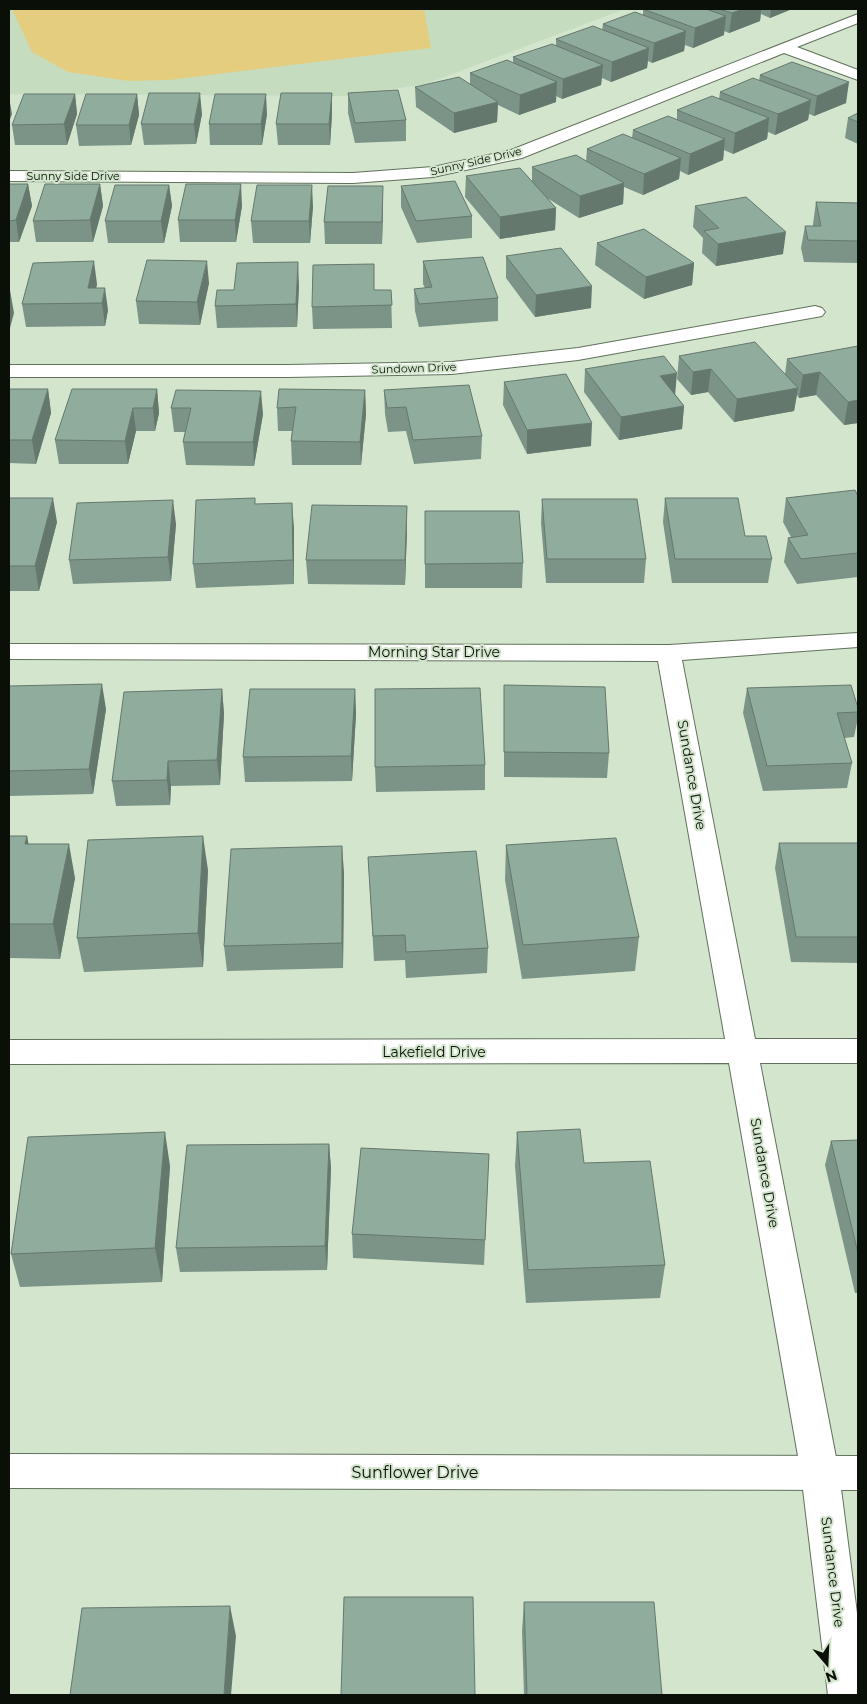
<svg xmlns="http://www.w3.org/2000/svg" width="867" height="1704" viewBox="0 0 867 1704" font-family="Montserrat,sans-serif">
  <rect width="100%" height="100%" fill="#d3e5cd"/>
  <path fill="#c5dcbe" d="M9,9H625L426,84L346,96L9,94Z"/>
  <path fill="#e5cd80" d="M12,9H424L431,48L169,80L129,81L68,72L32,52Z"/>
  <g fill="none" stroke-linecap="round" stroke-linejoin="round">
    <defs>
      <path id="minor" d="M858,14V23L797,47L858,70V80L784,53L522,158L433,177L353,183L9,181V171L353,173L433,167L511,150Z
        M815,306L822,308L825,312L822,316L578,360L452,374L288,377H9V365H288L452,362L578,348Z
        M858,633V647L682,660L755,1039H858V1063H760L839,1473L858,1621V1695H828L801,1473L729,1063L9,1064V1040L725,1039L658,661L9,659V644L669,645Z"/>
      <path id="tertiary" d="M9,1454L858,1456V1490L9,1488Z"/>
    </defs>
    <use href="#minor" stroke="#61715c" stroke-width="2"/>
    <use href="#tertiary" stroke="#61715c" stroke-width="2"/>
    <use href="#minor" fill="#fff" fill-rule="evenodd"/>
    <use href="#tertiary" fill="#fff" fill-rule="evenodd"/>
  </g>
  <path fill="#7c9487" d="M643,9H792L770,18L761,14L760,21L729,33L724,31V35L693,48L685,45L684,51L652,63L648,61L647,68L611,82L602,78L601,85L562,99L556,96V102L519,115L498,105L497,122L454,133L416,107L415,87L470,84V73L513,63V57L556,45V39L602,30L603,24L643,15Z
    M760,75L846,103L814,116L809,114L808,120L775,135L768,132L767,139L733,154L724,150L723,160L688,175L680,171L679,179L643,195L624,187L623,204L579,218L547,198L556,208L555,230L500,239L465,197L466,176L532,181V167L586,161L587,149L632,138L633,130L677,119V110L719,99L720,92L759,81Z
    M332,93V114L330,145H278L276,124Z
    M348,93L406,120V141L355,143L348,113Z
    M75,94L77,114L67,145H15L12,125Z
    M137,94L139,115L131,145L79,146L76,125Z
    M858,113V144L845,138L848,118Z
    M202,114L196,144L144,145L141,124Z
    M267,114L262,145H210L209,124Z
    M9,184H28L32,206L19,242H9Z
    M100,184L103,206L93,242H36L33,221Z
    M169,185L172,206L164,243H108L105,221Z
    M401,186L472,216V238L417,243L401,207Z
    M816,202L858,203V263L804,262L801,248L805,226H813V224Z
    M242,206L236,242H180L178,220Z
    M313,206L310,243H253L251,221Z
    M695,206L783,254L716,266L702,253L703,238L693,227Z
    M383,207L382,244H325L324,222Z
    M597,243L694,263L692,285L644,299L595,265Z
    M506,256L591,308L535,317L506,278Z
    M423,261L498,298V321L419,327L415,311L414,289L425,288L423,284Z
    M209,283L200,325L139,324L136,301Z
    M97,284L96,288L108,310L105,326L26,327L22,304Z
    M299,285L297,327L217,328L215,306L234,290Z
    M374,290H391L392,328L313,329L312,307Z
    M858,346V423L844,425L816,395L799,398L797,395L794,411L734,422L708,392L691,395L677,379L679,356L785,374L787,359Z
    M585,369L675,394L684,406L682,429L619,440L584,392Z
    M504,382L591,446L527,454L503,405Z
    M9,389H48L51,413L36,464L9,463Z
    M157,389L159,413L155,431H136L128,464H59L55,440Z
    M176,390L263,414L254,466L186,465L183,442L185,432H174L171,408Z
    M365,390L366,414L361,465H292L291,441L292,431H278L277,408Z
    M384,390L482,436L481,459L414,464L406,431L388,432L385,414Z
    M858,496V577L797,584L784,562L788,538L791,537L783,522L786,498Z
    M9,498L57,522L39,591H9Z
    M665,498L745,536L772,559L768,583H672L663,522Z
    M542,499L646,559L644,583H546L541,523Z
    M255,504L294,527V584L196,588L193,564Z
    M407,506V530L405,585L308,584L306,560Z
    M425,511L523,563L522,588H425Z
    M176,524L171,581L73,584L69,560Z
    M504,685L609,753L607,778L504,777Z
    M9,686L106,709L93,794L9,796Z
    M747,688L858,708V718L854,737L844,738L852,763L847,788L763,791L743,713Z
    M222,689L224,714L220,785L171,786L170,805L116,806L112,781Z
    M355,689L356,714L352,781L245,782L243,757Z
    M485,765V790L376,792L375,767Z
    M9,836H27L28,844L75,878L60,959L9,958Z
    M779,843H858V963L791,962L775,868Z
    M506,845L639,937L635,971L522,979L505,880Z
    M368,857L488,948L487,973L406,978L405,960L374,961Z
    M208,870L203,967L84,972L77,938Z
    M344,872L343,968L227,971L224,946Z
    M517,1132L584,1163L665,1265L660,1298L526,1303L515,1166Z
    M858,1140V1293H855L825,1165L831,1141Z
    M329,1144L331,1168L327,1270L180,1272L176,1248Z
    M489,1154L484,1265L353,1258L352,1234Z
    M170,1166L162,1282L20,1287L11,1254Z
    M524,1602L662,1695H524L522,1631Z"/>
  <path fill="#65786e" d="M743,9H761L760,21L729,33L732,13Z
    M771,9H792L770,18Z
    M726,16L724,35L693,48L695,28Z
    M686,31L684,51L652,63L654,43Z
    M649,48L647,68L611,82L612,62Z
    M603,65L601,85L562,99L563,79Z
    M557,82L556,102L519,115L520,95Z
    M849,82L846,103L814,116L817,96Z
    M200,93L202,114L196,144L194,124Z
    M332,93V114L330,145L329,124Z
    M75,94L77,114L67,145L64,124Z
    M137,94L139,115L131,145L129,125Z
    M266,94L267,114L262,145L261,124Z
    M9,97L12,114L9,122Z
    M811,100L808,120L775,135L778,114Z
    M498,102L497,122L454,133V113Z
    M769,118L767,139L733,154L735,133Z
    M725,139L723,160L688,175L690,154Z
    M681,158L679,179L643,195L644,174Z
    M624,183L623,204L579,218L580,196Z
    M28,184L32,206L19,242L16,220Z
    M100,184L103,206L93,242L90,220Z
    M241,184L242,206L236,242L235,220Z
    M169,185L172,206L164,243L161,221Z
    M312,185L313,206L310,243L309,221Z
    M383,186V207L382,244V222Z
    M556,208L555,230L500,239V217Z
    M786,232L783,254L716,266L718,244Z
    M94,261L97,284L93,303L88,288Z
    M207,261L209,283L200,325L197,302Z
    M298,262L299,285L297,327L296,304Z
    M694,263L692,285L644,299L646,277Z
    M592,286L591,308L535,317L536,295Z
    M105,288L108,310L105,326L102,303Z
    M10,290L14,313L10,328L9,322V295Z
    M711,369L708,392L691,395L693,372Z
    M820,372L816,395L799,398L803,375Z
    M677,373L675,396L660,376Z
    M798,388L794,411L734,422L737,399Z
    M48,389L51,413L36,464L32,440Z
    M157,389L159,413L155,431L153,408Z
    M365,390L366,414L361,465L360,442Z
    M261,391L263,414L254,466L253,442Z
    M858,400V423L844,425L848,402Z
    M684,406L682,429L619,440L621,417Z
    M133,408L136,431L128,464L125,441Z
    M592,423L591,446L527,454V430Z
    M53,498L57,522L39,591L35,566Z
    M173,500L176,524L171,581L168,557Z
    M292,503L294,527V584L293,560Z
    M407,506V530L405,585V560Z
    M102,684L106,709L93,794L89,769Z
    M222,689L224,714L220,785L217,760Z
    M355,689L356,714L352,781L351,756Z
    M168,761L171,786L170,805L167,780Z
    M27,836L34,871L25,844Z
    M203,836L208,870L203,967L198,933Z
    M69,844L75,878L60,959L53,924Z
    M342,846L344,872L343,968L342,943Z
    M165,1132L170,1166L162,1282L155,1248Z
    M329,1144L331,1168L327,1270L325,1246Z
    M230,1606L236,1636L231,1695H224Z"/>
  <path fill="#90ac9d" stroke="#65786e" d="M643,9H706L726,16L695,28Z
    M719,9H743L732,13Z
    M635,12L686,31L654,43L603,24Z
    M593,26L649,48L612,62L556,39Z
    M552,44L603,65L563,79L513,57Z
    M507,60L557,82L520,95L470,73Z
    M792,62L849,82L817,96L760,75Z
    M459,77L498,102L454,113L415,87Z
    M753,78L811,100L778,114L720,92Z
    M398,90L406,120L355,123L348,93Z
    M149,93H200L194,124H141Z
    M281,93H332L329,124H276Z
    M24,94H75L64,124L12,125Z
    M86,94H137L129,125H76Z
    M215,94H266L261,124H209Z
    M712,96L769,118L735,133L677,110Z
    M858,113V122L848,118Z
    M668,116L725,139L690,154L633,130Z
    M623,134L681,158L644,174L587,149Z
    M576,155L624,183L580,196L532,167Z
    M520,168L556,208L500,217L466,176Z
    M455,181L472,216L416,221L401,186Z
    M9,184H28L16,220L9,221Z
    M45,184H100L90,220L33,221Z
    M186,184H241L235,220H178Z
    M115,185H169L161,221H105Z
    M257,185H312L309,221H251Z
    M328,186H383L382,222H324Z
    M746,197L786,232L718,244L704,231L719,228L695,206Z
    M816,202L858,203V241L808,240L805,226H821Z
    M644,229L694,263L646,277L597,243Z
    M561,248L592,286L536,295L506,256Z
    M483,257L498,298L419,304L414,289L432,287L423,261Z
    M147,260L207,261L197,302L136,301Z
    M94,261L88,288H105L102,303L22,304L33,263Z
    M298,262L296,304L215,306L217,290H234L237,263Z
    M374,264V290H391L392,305L312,307L313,265Z
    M755,342L798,388L737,399L711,369L693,372L679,356Z
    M858,346V400L848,402L820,372L803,375L787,359Z
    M664,356L677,373L660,376L684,406L621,417L585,369Z
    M566,374L592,423L527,430L504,382Z
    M469,385L482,436L413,440L406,407L387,408L384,390Z
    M9,389H48L32,440H9Z
    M72,389H157L153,408H133L125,441L55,440Z
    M279,389L365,390L360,442L291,441L296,407L277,408Z
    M176,390L261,391L253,442H183L191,408H171Z
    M855,490L858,496V553L801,559L788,538L808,535L786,498Z
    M9,498H53L35,566H9Z
    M255,498V504L292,503L293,560L193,564L196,500Z
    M665,498H738L745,536H766L772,559H675Z
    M542,499H637L646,559H547Z
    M173,500L168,557L69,560L77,503Z
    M312,505L407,506L405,560H306Z
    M425,511H519L523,563L425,564Z
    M102,684L89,769L9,771V686Z
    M504,685L605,687L609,753L504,752Z
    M851,685L858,708V712L837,713L852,763L767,766L747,688Z
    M480,688L485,765L375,767V689Z
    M222,689L217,760L168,761L167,780L112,781L124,692Z
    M250,689H355L351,756L243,757Z
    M9,836H27L25,844H69L53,924H9Z
    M203,836L198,933L77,938L88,840Z
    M616,838L639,937L523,945L506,845Z
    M779,843H858V937H796Z
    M342,846V943L224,946L231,849Z
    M476,851L488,948L406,952L405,935L373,936L368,857Z
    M580,1129L584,1163L650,1161L665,1265L528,1270L517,1132Z
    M165,1132L155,1248L11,1254L28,1137Z
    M858,1140V1253L831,1141Z
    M329,1144L325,1246L176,1248L187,1145Z
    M361,1148L489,1154L485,1240L352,1234Z
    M344,1597H473L475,1695H341Z
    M524,1602H654L662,1695H527Z
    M230,1606L224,1695H70L82,1608Z"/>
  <g text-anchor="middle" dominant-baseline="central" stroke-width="4" stroke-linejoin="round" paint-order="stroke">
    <g font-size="11" fill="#0a1008" stroke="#d3e5cd">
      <text transform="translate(476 161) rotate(-13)">Sunny Side Drive</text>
      <text x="73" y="176">Sunny Side Drive</text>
      <text transform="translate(414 368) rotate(-2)">Sundown Drive</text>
    </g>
    <g font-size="14" fill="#0a1008" stroke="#d3e5cd">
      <text x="434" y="652">Morning Star Drive</text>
      <text transform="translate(692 775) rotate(80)">Sundance Drive</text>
      <text x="434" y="1052">Lakefield Drive</text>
      <text transform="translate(765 1173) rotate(80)">Sundance Drive</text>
      <text transform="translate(833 1572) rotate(83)">Sundance Drive</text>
    </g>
    <g font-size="16" fill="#0a1008" stroke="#d3e5cd">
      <text x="415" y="1472">Sunflower Drive</text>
    </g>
  </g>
  <rect width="867" height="1704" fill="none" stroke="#0a1008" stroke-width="20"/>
  <g transform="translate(827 1664) rotate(161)" stroke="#d3e5cd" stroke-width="4" paint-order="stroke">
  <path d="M0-4L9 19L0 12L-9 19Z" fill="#0a1008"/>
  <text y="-8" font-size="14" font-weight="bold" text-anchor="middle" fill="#0a1008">N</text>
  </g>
</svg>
